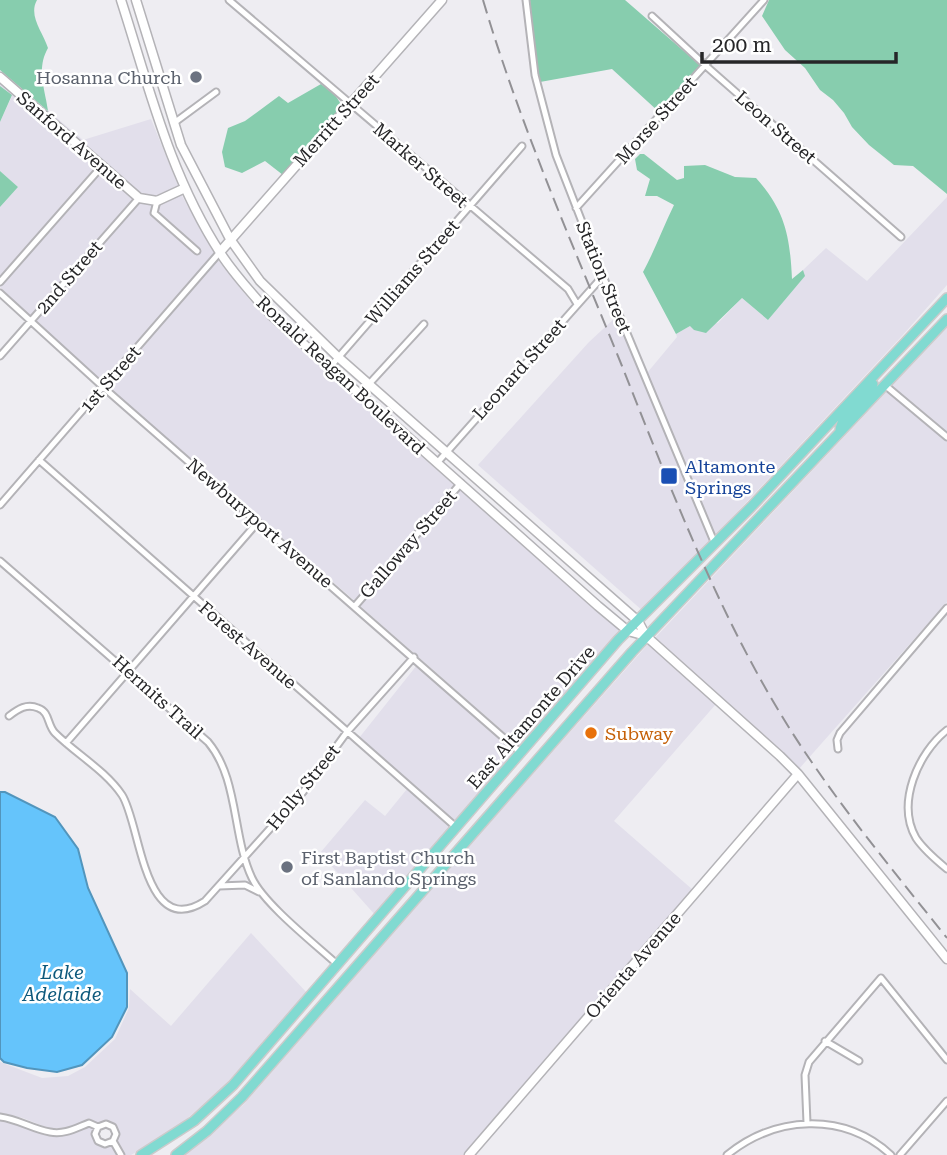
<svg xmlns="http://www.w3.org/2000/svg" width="947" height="1155" viewBox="0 0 947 1155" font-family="'Roboto Serif',serif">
  <rect width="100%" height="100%" fill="#eeedf2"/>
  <path fill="#e2dfeb" d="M0,70L83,140L151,119L179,188L157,197L140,195Z
    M0,81L97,166L0,276V207L18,187L0,171V122L12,96L0,86Z
    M102,171L134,198L30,316L0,287Z
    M181,194L214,253L103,382L36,321L140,202L153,205L152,216L198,255L202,250L158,212L161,203Z
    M947,197V285L902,336L715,536L647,373L677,337L676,334L690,326L718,323L742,298L768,320L804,277L803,270L826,248L867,281Z
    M218,260L249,299L276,327L454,485L355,601L108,387Z
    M616,317L710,542L644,612L478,465L589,342Z
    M947,325V433L891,386Z
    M887,391L947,441V602L798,770L654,639Z
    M460,490L625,632L523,749L360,606Z
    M649,643L716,704L614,821L693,890L464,1155H184L243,1105L469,846Z
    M417,665L519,754L457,825L359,738Z
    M407,789L453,830L376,916L320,853L365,800L385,816Z
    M251,933L308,994L221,1089L174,1130L131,1155H125L117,1142L118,1130L110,1121L98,1123L87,1120L70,1127L51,1129L23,1118L0,1113V1062L42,1078L68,1076L85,1067L115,1039L129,1008L130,989L171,1026Z
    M0,1120L21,1125L52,1137L72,1134L89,1127L93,1128V1138L97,1144L107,1148L112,1146L117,1155H0Z"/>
  <path fill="#87cdae" d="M0,0H37C28,16 43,32 48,48C36,69 45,89 48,111L0,70Z
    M530,0H625L701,66L659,112L612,69L540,82L535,61Z
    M769,0H947V194L913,166L894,165L869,145L852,127L844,113L833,100L820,90L805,68L785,50L762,16Z
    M321,84L335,95L343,107L283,175L265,161L242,173L225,167L222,152L228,128L245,121L279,96L288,103Z
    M0,86L12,95L0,122Z
    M640,154H644L677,180L684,178V166L705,165L735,177L756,178C785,210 790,236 792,279L803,270L805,276L768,320L742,298L706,333L694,330L690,326L676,334L643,272C655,250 663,227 674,205L657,196H645L650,179L637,170L635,159Z
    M0,171L18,187L0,207Z"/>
  <path fill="#65c4fb" stroke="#5295bc" stroke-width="2" d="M0,792H5L55,817L78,849L88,888L127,973V1007L112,1037L82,1065L57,1072L27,1068L4,1062L0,1058Z"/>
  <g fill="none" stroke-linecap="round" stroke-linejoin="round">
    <defs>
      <path id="street" d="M229,0L568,289L577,304
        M526,0L535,75L556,155L603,276L715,544
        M652,16L706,66L901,237
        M174,123L216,92
        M157,201L154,213L197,251
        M576,208L764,0
        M0,282L102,166
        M0,293L103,387L520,752
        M0,356L139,198
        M330,367L522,146
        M369,384L424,324
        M886,386L947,437
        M39,460L457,828
        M437,463L603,276
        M0,505L220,252
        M0,561L208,742C239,779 232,836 252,878C264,904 315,944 338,965
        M355,606L461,483
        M9,716C18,709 27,703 38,708C50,712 47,725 55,733C76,754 105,770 122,795C141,824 143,941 205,901L303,792L347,732L414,657
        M947,730C918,753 896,803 916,838C924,850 936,860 947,869
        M66,743L258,522
        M838,749L837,740L840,733L947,608
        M219,886L245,885L259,892
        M825,1041L859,1061
        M0,1117C18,1119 32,1129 50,1132C64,1135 76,1128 89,1123L98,1127
        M807,1123L805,1075L809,1062L881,978L947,1060
        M113,1141L105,1144L98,1141L95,1134L98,1127L106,1124L113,1127L116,1134L113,1141L121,1155
        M727,1155C775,1116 843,1111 891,1155
        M900,1155L947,1101"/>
      <path id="secondary" d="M121,0C149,87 170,176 221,254C236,277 254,296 272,316L598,606L628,631L646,636
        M136,0L181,145L230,239L260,281L338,357L638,621L646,636L780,756L798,774L947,959
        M0,77L139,198L157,201L185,188
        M220,252L442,0
        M469,1155L798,774"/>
      <path id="primary" d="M840,431C841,413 865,401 873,384
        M141,1155L194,1121L233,1085L618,640L751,507L947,298
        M176,1155L207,1131L242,1097L632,652L947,319"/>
    </defs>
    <use href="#street" stroke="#b4b3b7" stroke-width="9"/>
    <use href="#secondary" stroke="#b4b3b7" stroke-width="11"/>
    <use href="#primary" stroke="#cbcbcb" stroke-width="12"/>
    <use href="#street" stroke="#fff" stroke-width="5"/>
    <use href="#secondary" stroke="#fff" stroke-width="8"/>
    <use href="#primary" stroke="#81dad1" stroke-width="9"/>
    <path stroke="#929195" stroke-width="2" stroke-dasharray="14 7" stroke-linecap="butt" d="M483,0C520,125 573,245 622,366C671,489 718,614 788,726C835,801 892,869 947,938"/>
  </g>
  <g fill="#6b7280" stroke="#fff" stroke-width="2.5">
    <circle cx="196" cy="77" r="7"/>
    <circle cx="287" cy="867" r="7"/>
  </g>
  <rect fill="#1a4fb4" stroke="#fff" stroke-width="2.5" x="660" y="467" width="18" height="18" rx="3.5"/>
  <circle fill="#e8710a" stroke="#fff" stroke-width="2.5" cx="591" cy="733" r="7"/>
  <g text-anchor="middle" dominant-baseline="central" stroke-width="5" stroke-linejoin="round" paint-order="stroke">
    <g font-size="18" fill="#5b616d" stroke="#fff" text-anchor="end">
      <text x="182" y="77">Hosanna Church</text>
      <text x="301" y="857" text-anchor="start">First Baptist Church<tspan x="301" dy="21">of Sanlando Springs</tspan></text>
    </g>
    <g font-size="18" fill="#262628" stroke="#fff">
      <text transform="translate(336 120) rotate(-48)">Merritt Street</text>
      <text transform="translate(656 120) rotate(-48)">Morse Street</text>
      <text transform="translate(776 127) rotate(41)">Leon Street</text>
      <text transform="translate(72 140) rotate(41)">Sanford Avenue</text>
      <text transform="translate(421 165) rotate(41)">Marker Street</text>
      <text transform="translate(412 272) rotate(-49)">Williams Street</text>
      <text transform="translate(69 277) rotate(-49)">2nd Street</text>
      <text transform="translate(604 277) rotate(68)">Station Street</text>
      <text transform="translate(519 369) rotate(-48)">Leonard Street</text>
      <text transform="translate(341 375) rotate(43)">Ronald Reagan Boulevard</text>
      <text transform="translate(110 379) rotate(-49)">1st Street</text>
      <text transform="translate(260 523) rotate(41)">Newburyport Avenue</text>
      <text transform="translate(408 544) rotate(-49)">Galloway Street</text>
      <text transform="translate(248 645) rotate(41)">Forest Avenue</text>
      <text transform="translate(158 697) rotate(42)">Hermits Trail</text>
      <text transform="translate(531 717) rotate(-49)">East Altamonte Drive</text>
      <text transform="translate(303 787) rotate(-51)">Holly Street</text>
      <text transform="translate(633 965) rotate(-49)">Orienta Avenue</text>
    </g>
    <g font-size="18" fill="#164399" stroke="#fff" text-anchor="start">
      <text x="685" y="466">Altamonte<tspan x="685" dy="21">Springs</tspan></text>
    </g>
    <g font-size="18" fill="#c56008" stroke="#fff" text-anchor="start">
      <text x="605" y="733">Subway</text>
    </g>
    <g font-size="19" font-style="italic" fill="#0d597c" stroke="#fff">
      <text x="62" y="972">Lake<tspan x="62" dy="22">Adelaide</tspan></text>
    </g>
  </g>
  <path d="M702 52v10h194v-10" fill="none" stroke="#262628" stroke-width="3.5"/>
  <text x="712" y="52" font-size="21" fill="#262628" stroke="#ffffff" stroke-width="5" paint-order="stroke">200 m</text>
</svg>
